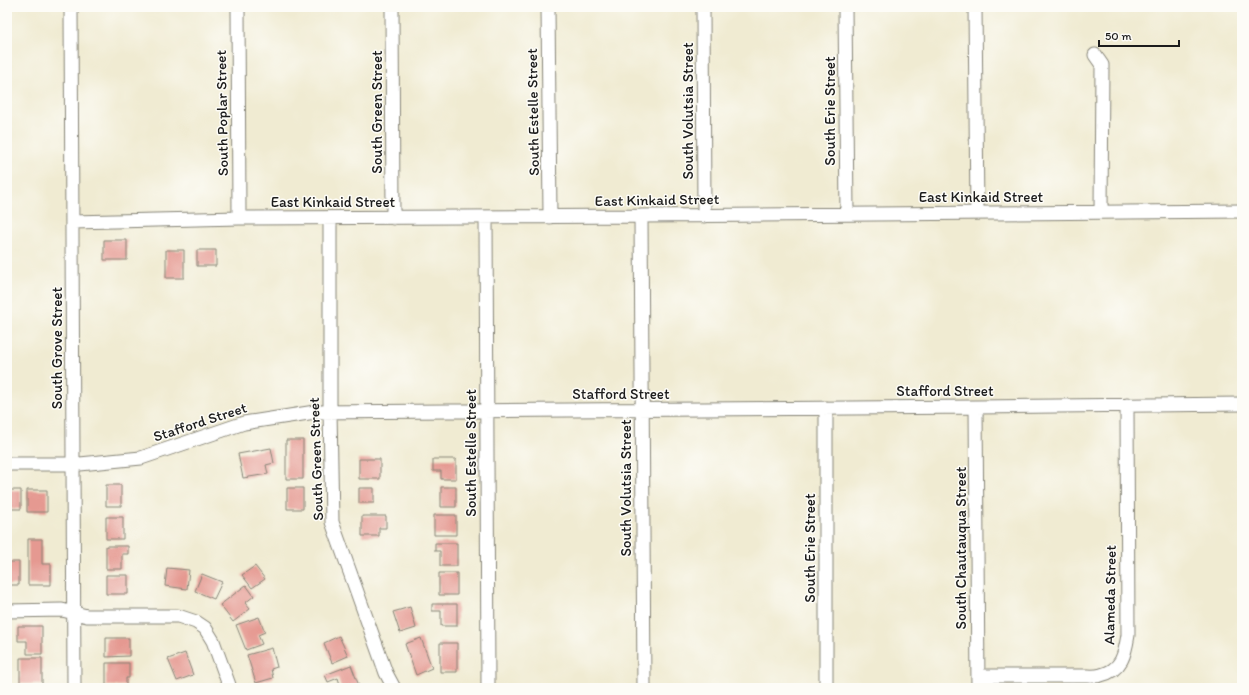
<svg xmlns="http://www.w3.org/2000/svg" width="1249" height="695" viewBox="0 0 1249 695" font-family="Itim,sans-serif">
  <rect width="100%" height="100%" fill="#fdfcf7"/>
  <filter id="ink" filterUnits="userSpaceOnUse"><feTurbulence type="fractalNoise" baseFrequency=".025" numOctaves="2"/><feDisplacementMap in="SourceGraphic" scale="8" xChannelSelector="R" yChannelSelector="G"/><feConvolveMatrix kernelMatrix="1 2 1 2 8 2 1 2 1" color-interpolation-filters="sRGB"/></filter>
  <filter id="wash" filterUnits="userSpaceOnUse"><feTurbulence type="fractalNoise" baseFrequency=".012" numOctaves="4" result="noise"/><feDisplacementMap in="SourceGraphic" scale="16" xChannelSelector="R" yChannelSelector="G"/><feGaussianBlur stdDeviation="0.9" result="paint"/><feColorMatrix in="noise" values="0 0 0 0 0 0 0 0 0 0 0 0 0 0 0 0 0 1.4 0 .05"/><feComposite in="paint" operator="in"/></filter>
  <g filter="url(#wash)">
    <rect width="100%" height="100%" fill="#f0ebd2"/>
    <g id="blocks">
      <path fill="#e59991" d="M104,240H127V260H104Z
        M166,250H184V278H166Z
        M197,250H216V266H197Z
        M286,440H303V479H286Z
        M271,448L274,463L266,465L268,474L243,478L238,454Z
        M359,459H380V479H359Z
        M433,459H456V479H441V471H433Z
        M106,485H121V506H106Z
        M441,487H456V507H441Z
        M287,488H303V509H287Z
        M359,488H374V503H359Z
        M7,490H21V509H7Z
        M27,490H47V512H27Z
        M434,515H456V535H434Z
        M362,516H386V528H379V536H362Z
        M106,517H123V539H106Z
        M28,539H42V564H51V585H28Z
        M435,543H457V566H440V551H435Z
        M106,546H128V554H122V569H106Z
        M7,562H19V585H7Z
        M255,566L265,579L252,588L242,575Z
        M167,568L189,570L187,589L165,586Z
        M439,573H457V595H439Z
        M202,574L222,582L214,599L195,591Z
        M106,575H128V594H106Z
        M246,585L254,596L245,603L250,609L233,622L220,605Z
        M432,604H457V626H441V611H432Z
        M410,607L416,628L400,633L393,612Z
        M259,617L265,632L258,635L262,644L246,650L236,625Z
        M18,626H42V654H27V641H18Z
        M339,636L348,656L332,663L324,643Z
        M106,638H129V656L106,657Z
        M421,638L432,668L416,675L405,644Z
        M440,643H457V672H440Z
        M272,648L277,667L271,669L273,678L256,683L247,655Z
        M185,653L193,675L177,681L168,659Z
        M20,658H42V684H20Z
        M106,663H129V678H126V686H106Z
        M351,665L359,686L353,688H341L338,678L328,682L325,675Z
        M854,685H871V688H854Z"/>
    </g>
  </g>
  <g filter="url(#ink)">
    <use href="#blocks" fill-opacity="0" stroke="#868477" stroke-width="1"/>
    <g fill="none" stroke-linecap="round" stroke-linejoin="round">
      <defs>
        <path id="street" d="M71,7L74,688
          M238,7L239,218
          M392,7L393,218
          M548,7L550,217
          M703,7L704,216
          M845,7L847,214
          M975,7L977,213
          M1095,55L1102,65L1101,212
          M641,216L644,688
          M486,217L488,688
          M330,218V411L332,522L386,673L394,688
          M73,222L239,218L641,216L1242,211
          M976,407L978,688
          M826,408V688
          M7,464H80L141,458L244,423L315,412L976,407L1242,404
          M7,611L62,610L87,616H178L196,622L205,628L213,641L229,685
          M978,676H1084C1089,676 1096,677 1101,675C1122,670 1125,654 1128,635L1127,405"/>
      </defs>
      <use href="#street" stroke="#868477" stroke-width="15"/>
      <use href="#street" stroke="#fff" stroke-width="13"/>
    </g>
  </g>
  <g text-anchor="middle" dominant-baseline="central" stroke-width="3" stroke-linejoin="round" paint-order="stroke">
    <g font-size="15" fill="#1c1c1c" stroke="#fdfcf7">
      <text transform="translate(688 111) rotate(-90)">South Volutsia Street</text>
      <text transform="translate(830 111) rotate(-90)">South Erie Street</text>
      <text transform="translate(377 112) rotate(-90)">South Green Street</text>
      <text transform="translate(533 112) rotate(-91)">South Estelle Street</text>
      <text transform="translate(222 113) rotate(-91)">South Poplar Street</text>
      <text x="981" y="197">East Kinkaid Street</text>
      <text transform="translate(657 200) rotate(-1)">East Kinkaid Street</text>
      <text x="333" y="202">East Kinkaid Street</text>
      <text transform="translate(57 348) rotate(-90)">South Grove Street</text>
      <text x="945" y="391">Stafford Street</text>
      <text x="621" y="394">Stafford Street</text>
      <text transform="translate(200 422) rotate(-18)">Stafford Street</text>
      <text transform="translate(471 453) rotate(-90)">South Estelle Street</text>
      <text transform="translate(316 459) rotate(-92)">South Green Street</text>
      <text transform="translate(626 488) rotate(-90)">South Volutsia Street</text>
      <text transform="translate(810 548) rotate(-90)">South Erie Street</text>
      <text transform="translate(961 548) rotate(-90)">South Chautauqua Street</text>
      <text transform="translate(1110 595) rotate(-89)">Alameda Street</text>
    </g>
  </g>
  <rect width="1249" height="695" fill="none" stroke="#fdfcf7" stroke-width="24"/>
  <path d="M1099 40v6h80v-6" fill="none" stroke="#1c1c1c" stroke-width="2"/>
  <text x="1105" y="40" font-size="12" fill="#1c1c1c" stroke="#fdfcf7" stroke-width="3" paint-order="stroke">50 m</text>
</svg>
